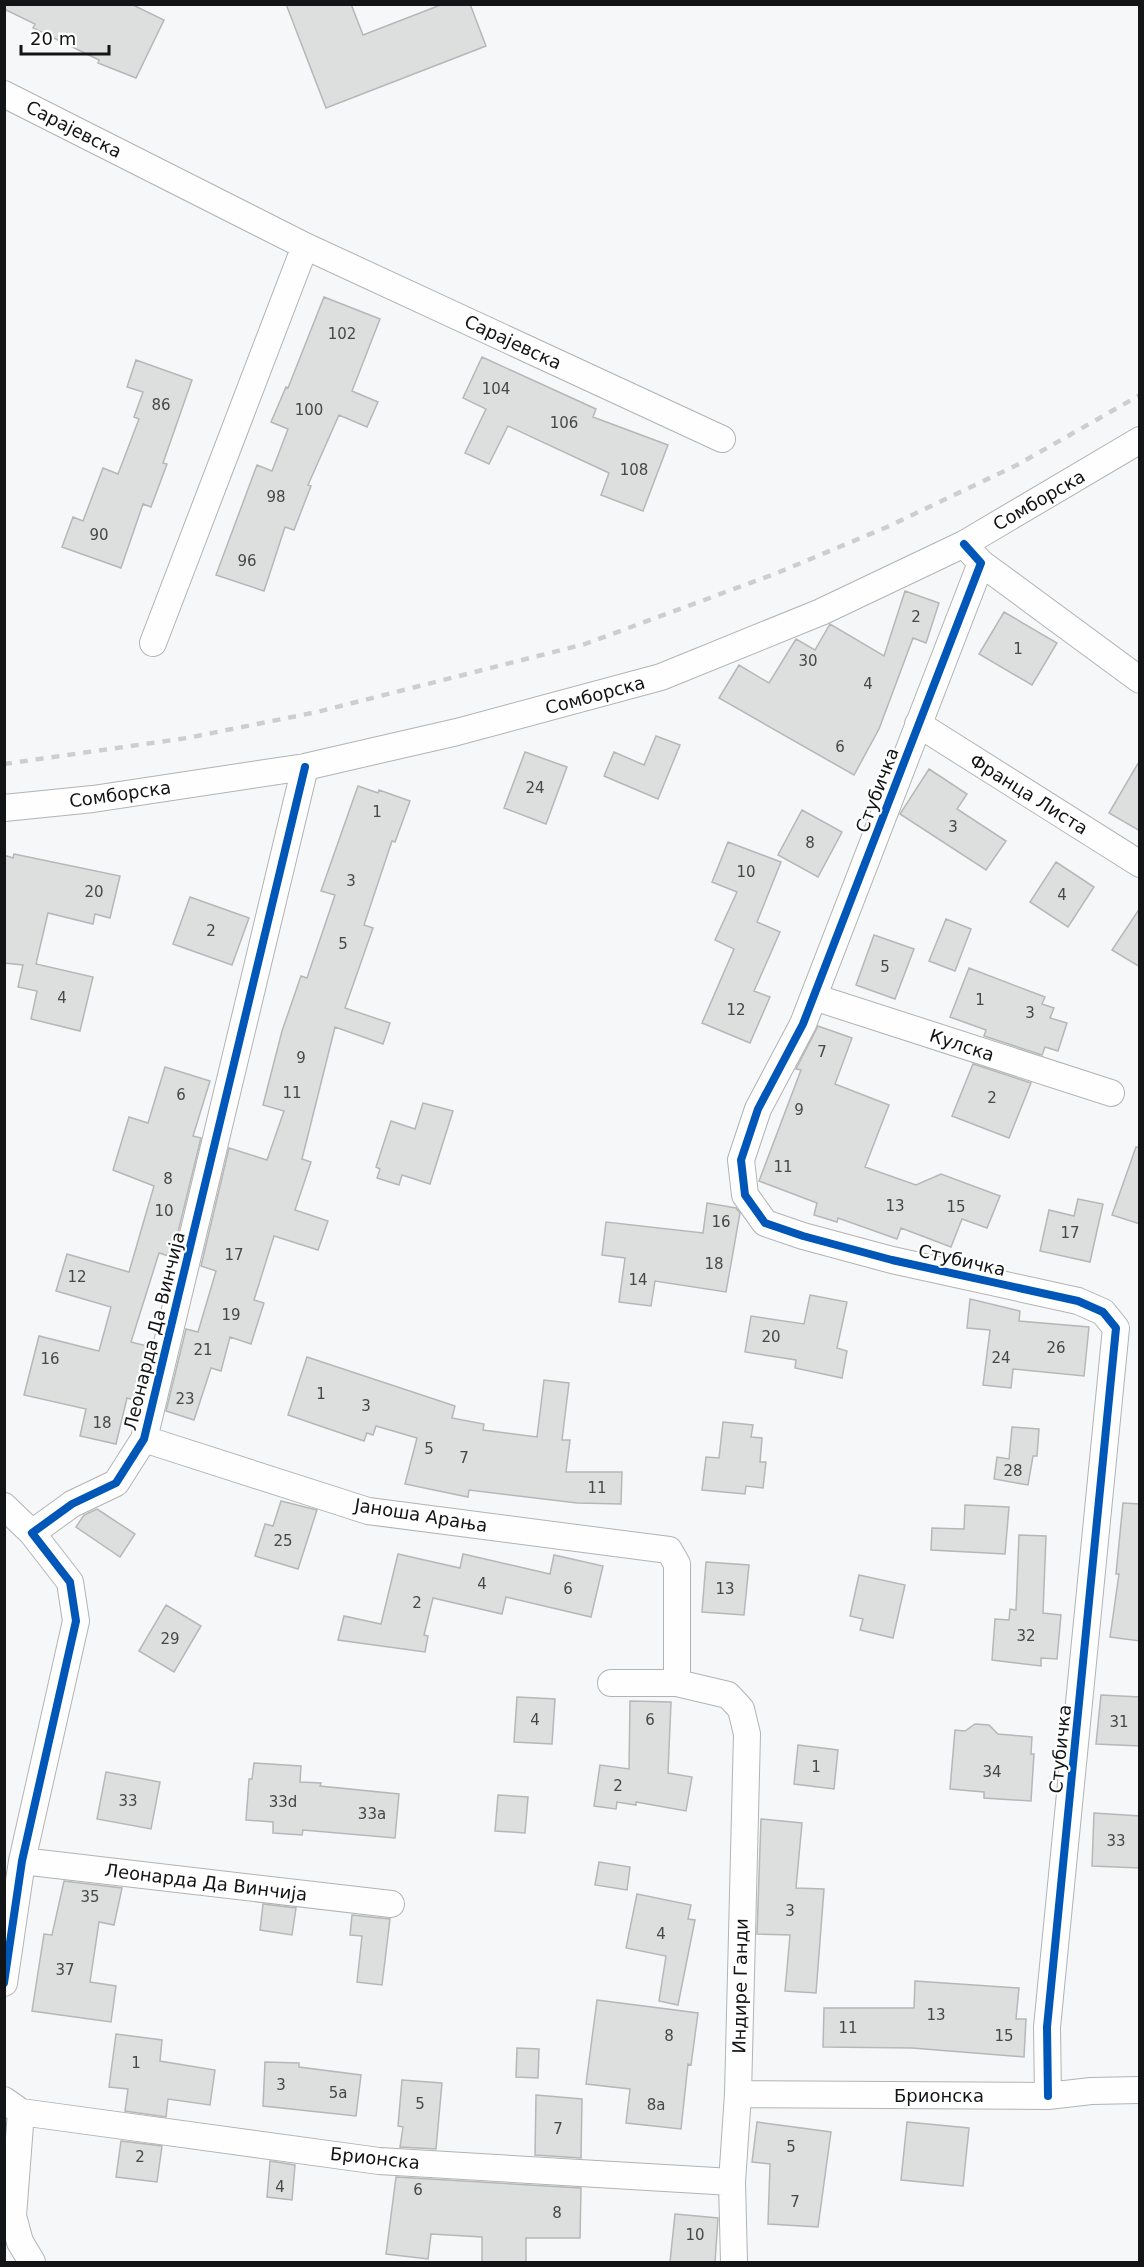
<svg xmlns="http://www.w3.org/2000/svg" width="1144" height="2267" viewBox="0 0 1144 2267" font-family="'DejaVu Sans',sans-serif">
  <rect width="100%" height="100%" fill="#f5f7f9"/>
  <path fill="#dddede" stroke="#b7b7b8" stroke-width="1.5" d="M4,4H131L164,20L136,78L98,63L99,60L33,28L35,24L4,9Z
    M286,4H351L363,35L443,4H470L486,46L326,108Z
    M324,297L380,319L352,391L378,402L367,427L339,415L308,485L311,486L294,530L285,527L264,591L216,575L257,465L272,471L288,429L271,422L286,387L288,388Z
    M482,357L596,409L593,417L668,445L643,511L601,495L609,473L508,426L489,464L465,453L486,409L463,398Z
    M136,360L192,380L163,463L167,464L151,507L143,504L121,568L62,547L73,517L83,521L103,468L118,474L139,419L134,417L143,392L127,387Z
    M905,591L939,603L926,643L913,638L879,729L854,775L719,698L739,665L769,683L796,639L815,650L830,624L884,656Z
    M1004,612L1057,643L1032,685L979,654Z
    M656,736L680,745L658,799L604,776L614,752L644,765Z
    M525,752L567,767L546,824L504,808Z
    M1140,760V831L1109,813Z
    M929,769L967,794L957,809L1006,841L986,870L900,814Z
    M358,786L378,793L379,790L410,801L395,842L392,841L364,925L373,928L345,1008L390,1023L383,1044L335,1027L302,1159L311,1162L295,1210L328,1221L318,1250L274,1236L254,1300L264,1303L251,1344L230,1337L221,1371L211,1368L194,1420L166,1411L186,1329L198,1332L216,1271L201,1266L229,1148L267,1160L284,1111L263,1105L282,1031L301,976L307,978L335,895L321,891Z
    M802,810L842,832L818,877L778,855Z
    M728,842L781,862L757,922L780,932L754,991L770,997L750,1043L702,1023L734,949L715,940L737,892L712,882Z
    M14,854L120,876L110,918L95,914L93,924L48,913L36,964L93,977L80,1031L31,1019L37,991L18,987L23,965L4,963V855L13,858Z
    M1056,862L1094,887L1068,927L1030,902Z
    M190,897L249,918L232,965L173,944Z
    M1140,908V967L1112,950Z
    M946,919L971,929L955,971L929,961Z
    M874,935L914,949L895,999L856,985Z
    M969,968L1045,997L1042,1004L1054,1008L1050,1018L1067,1023L1058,1051L1045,1047L1042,1055L984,1036L986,1030L950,1017Z
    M818,1026L852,1038L835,1084L889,1105L865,1167L916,1185L941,1174L1000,1196L987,1228L962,1219L951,1247L901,1228L897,1239L838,1218L837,1222L814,1215L817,1203L759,1181L801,1070L796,1069Z
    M973,1064L1031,1083L1009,1138L952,1116Z
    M165,1067L210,1081L193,1136L201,1138L172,1257L159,1253L131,1342L151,1347L138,1401L127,1398L116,1444L80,1436L86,1409L24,1395L39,1336L99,1351L111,1307L56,1291L67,1254L129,1272L154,1186L113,1170L129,1117L148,1123Z
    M423,1103L453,1111L430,1184L402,1175L399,1185L377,1178L380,1169L376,1167L391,1121L415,1129Z
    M1136,1147H1140V1224L1112,1215Z
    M1078,1199L1103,1204L1090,1262L1040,1251L1049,1210L1074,1216Z
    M707,1203L736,1208L740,1213L726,1292L655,1281L651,1306L619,1302L625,1258L602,1255L606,1222L703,1233Z
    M810,1295L847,1302L837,1348L847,1351L842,1378L795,1368L796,1360L745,1352L751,1316L804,1324Z
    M970,1299L1020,1311L1019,1321L1089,1327L1084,1376L1013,1369L1011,1388L983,1385L990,1330L967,1328Z
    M307,1357L455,1406L452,1418L484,1424L483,1430L537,1437L544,1380L569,1383L562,1440H570L566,1472H622L621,1504L577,1503L469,1490L468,1497L405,1484L417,1438L376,1426L373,1435L367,1433L364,1441L288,1415Z
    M723,1422L753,1425L751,1437L762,1438L760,1462H766L763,1488L746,1486L745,1494L702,1490L706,1457L719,1458Z
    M1012,1427L1039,1429L1037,1456H1033L1028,1485L994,1479L997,1457L1009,1459Z
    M281,1501L317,1510L298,1569L255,1556L265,1524L273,1526Z
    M1123,1503L1140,1504V1641L1110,1637L1119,1574H1116Z
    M965,1505L1009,1507L1005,1554L931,1550L932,1528L964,1529Z
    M97,1509L135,1534L120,1557L76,1527L84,1515Z
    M1019,1535L1046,1536L1043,1613L1061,1615L1057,1659L1041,1658V1666L992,1660L995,1619L1009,1620L1010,1609L1016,1610Z
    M398,1554L460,1568L463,1554L550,1574L554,1555L603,1566L591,1617L506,1597L502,1614L433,1598L424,1635L428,1636L425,1652L338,1640L344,1616L381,1624Z
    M706,1562L749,1565L744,1615L702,1612Z
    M859,1575L905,1585L893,1638L860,1630L863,1619L850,1616Z
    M166,1605L201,1626L174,1672L139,1651Z
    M1101,1695L1140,1697V1746L1096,1744Z
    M517,1697L555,1699L552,1744L514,1742Z
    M630,1701L671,1702L668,1773L692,1777L686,1811L636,1802V1805L617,1802L616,1809L594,1806L600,1765L629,1769Z
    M975,1724L989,1725L998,1734L1032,1737L1031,1754H1034L1031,1801L984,1798V1792L950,1789L955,1730L965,1731Z
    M798,1745L838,1750L834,1789L794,1784Z
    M254,1763L301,1766L300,1782L321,1783L320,1786L399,1794L395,1838L303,1830L302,1835L273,1833V1822L246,1820L249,1779H252Z
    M106,1772L160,1782L151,1829L97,1819Z
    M498,1795L528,1797L525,1833L495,1831Z
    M1094,1813L1140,1816V1868L1092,1866Z
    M761,1819L802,1823L796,1888L824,1889L816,1993L785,1991L790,1935L757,1934Z
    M599,1862L630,1867L627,1890L595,1885Z
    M64,1881L122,1888L114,1925L99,1922L90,1982L116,1986L111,2022L32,2011L44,1934L52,1935Z
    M637,1894L691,1905L688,1919L695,1920L678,2005L659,2001L666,1956L626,1948Z
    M263,1904L296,1908L292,1935L260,1930Z
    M352,1915L390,1919L382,1985L357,1982L362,1936L350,1935Z
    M915,1981L1019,1988L1016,2019H1026L1024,2057L912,2048L823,2047L824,2008H914Z
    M597,2000L698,2013L691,2065L688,2064L681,2129L626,2123L630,2089L586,2084Z
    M116,2034L162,2040L160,2061L215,2070L210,2105L168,2099L166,2117L125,2111L128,2089L109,2087Z
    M517,2048L539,2049L538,2078L516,2077Z
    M265,2062L299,2063V2067L361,2075L356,2116L263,2106Z
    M402,2080L442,2083L436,2149L400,2147L403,2127L398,2126Z
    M536,2095L582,2099L581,2158L535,2155Z
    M757,2122L831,2132L818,2227L768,2224L770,2164L752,2162Z
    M907,2122L969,2128L963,2186L901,2180Z
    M121,2141L162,2146L157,2182L116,2177Z
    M270,2161L295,2165L292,2200L267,2197Z
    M396,2177L581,2188L580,2238H526V2262H482V2237L431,2234L428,2259L386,2254Z
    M675,2214L718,2218L715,2262H670Z"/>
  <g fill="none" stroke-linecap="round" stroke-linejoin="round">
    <defs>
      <path id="minor" d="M4,94L305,246L722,439
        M964,544L981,563L803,1024L758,1109L741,1160L745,1195L765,1223L803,1236L892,1260L1078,1301L1103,1312L1116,1328L1047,2027L1048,2096
        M981,563L1140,680
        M153,643L305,246
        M918,724L1140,864
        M4,808L93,799L305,767L457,732L661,677L821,612L964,544L1140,440
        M814,997L1111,1093
        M144,1439L368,1511L669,1550L677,1564V1683L728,1695L741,1709L747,1734L738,2094L732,2182L734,2262
        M4,1506L32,1533
        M611,1683H677
        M22,1861L391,1904
        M4,1983L22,1861L76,1621L70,1582L32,1533L72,1504L116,1483L144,1439L305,767
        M738,2094L1048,2096L1091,2091L1140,2090
        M4,2100L21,2112L379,2161L732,2182
        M21,2112L13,2216L20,2242L32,2262"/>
    </defs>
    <use href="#minor" stroke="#b2b3b4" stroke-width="28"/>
    <use href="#minor" stroke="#fefefe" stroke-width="26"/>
    <path stroke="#cececf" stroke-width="4.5" stroke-dasharray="8 8" stroke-linecap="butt" d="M4,764L187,738L317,712L585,644L777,573L887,527L1017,465L1140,395"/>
    <defs>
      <path id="cycleway" d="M964,544L981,563L803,1024L758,1109L741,1160L745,1195L765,1223L803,1236L892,1260L1078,1301L1103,1312L1116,1328L1047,2027L1048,2096
        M4,1983L22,1861L76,1621L70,1582L32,1533L72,1504L116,1483L144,1439L305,767"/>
    </defs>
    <use href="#cycleway" stroke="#fff" stroke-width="11"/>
    <use href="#cycleway" stroke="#0057b8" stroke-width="8"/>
  </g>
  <g text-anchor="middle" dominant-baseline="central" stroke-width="4.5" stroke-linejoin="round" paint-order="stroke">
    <g font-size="15" fill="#464848">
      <text x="342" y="334">102</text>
      <text x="496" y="389">104</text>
      <text x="161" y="405">86</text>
      <text x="309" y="410">100</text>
      <text x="564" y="423">106</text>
      <text x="634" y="470">108</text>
      <text x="276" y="497">98</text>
      <text x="99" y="535">90</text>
      <text x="247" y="561">96</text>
      <text x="916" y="617">2</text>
      <text x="1018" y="649">1</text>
      <text x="808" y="661">30</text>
      <text x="868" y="684">4</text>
      <text x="840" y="747">6</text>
      <text x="535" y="788">24</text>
      <text x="377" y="812">1</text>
      <text x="953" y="827">3</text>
      <text x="810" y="843">8</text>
      <text x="746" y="872">10</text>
      <text x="351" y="881">3</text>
      <text x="94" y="892">20</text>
      <text x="1062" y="895">4</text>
      <text x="211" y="931">2</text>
      <text x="343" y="944">5</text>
      <text x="885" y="967">5</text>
      <text x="62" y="998">4</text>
      <text x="980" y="1000">1</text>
      <text x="736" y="1010">12</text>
      <text x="1030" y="1013">3</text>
      <text x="822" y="1052">7</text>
      <text x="301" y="1058">9</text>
      <text x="292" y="1093">11</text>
      <text x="181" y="1095">6</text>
      <text x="992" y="1098">2</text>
      <text x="799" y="1110">9</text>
      <text x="783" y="1167">11</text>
      <text x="168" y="1179">8</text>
      <text x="895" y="1206">13</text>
      <text x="956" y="1207">15</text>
      <text x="164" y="1211">10</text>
      <text x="721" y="1222">16</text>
      <text x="1070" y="1233">17</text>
      <text x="234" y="1255">17</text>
      <text x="714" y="1264">18</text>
      <text x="77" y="1277">12</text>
      <text x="638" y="1280">14</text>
      <text x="231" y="1315">19</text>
      <text x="771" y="1337">20</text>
      <text x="1056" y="1348">26</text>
      <text x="203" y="1350">21</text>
      <text x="1001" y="1358">24</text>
      <text x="50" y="1359">16</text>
      <text x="321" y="1394">1</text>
      <text x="185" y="1399">23</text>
      <text x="366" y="1406">3</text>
      <text x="102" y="1423">18</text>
      <text x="429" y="1449">5</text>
      <text x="464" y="1458">7</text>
      <text x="1013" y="1471">28</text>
      <text x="597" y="1488">11</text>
      <text x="283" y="1541">25</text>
      <text x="482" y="1584">4</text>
      <text x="568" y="1589">6</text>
      <text x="725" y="1589">13</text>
      <text x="417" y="1603">2</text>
      <text x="1026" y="1636">32</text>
      <text x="170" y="1639">29</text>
      <text x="535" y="1720">4</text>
      <text x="650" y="1720">6</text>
      <text x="1119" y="1722">31</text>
      <text x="816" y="1767">1</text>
      <text x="992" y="1772">34</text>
      <text x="618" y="1786">2</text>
      <text x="128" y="1801">33</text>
      <text x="283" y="1802">33d</text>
      <text x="372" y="1814">33a</text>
      <text x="1116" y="1841">33</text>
      <text x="90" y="1897">35</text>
      <text x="790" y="1911">3</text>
      <text x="661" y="1934">4</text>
      <text x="65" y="1970">37</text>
      <text x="936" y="2015">13</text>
      <text x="848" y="2028">11</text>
      <text x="669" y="2036">8</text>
      <text x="1004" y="2036">15</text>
      <text x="136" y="2063">1</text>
      <text x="281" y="2085">3</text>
      <text x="338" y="2093">5a</text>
      <text x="420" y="2104">5</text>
      <text x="656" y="2105">8a</text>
      <text x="558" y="2129">7</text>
      <text x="791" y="2147">5</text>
      <text x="140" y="2157">2</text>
      <text x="280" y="2187">4</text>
      <text x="418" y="2190">6</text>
      <text x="795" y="2202">7</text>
      <text x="557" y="2213">8</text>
      <text x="695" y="2235">10</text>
    </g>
    <g font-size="18" fill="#131415" stroke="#fff">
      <text transform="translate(74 129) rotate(27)">Сарајевска</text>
      <text transform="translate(513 342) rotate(25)">Сарајевска</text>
      <text transform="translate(1039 500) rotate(-30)">Сомборска</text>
      <text transform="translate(595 695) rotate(-15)">Сомборска</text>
      <text transform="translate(877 790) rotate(-69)">Стубичка</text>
      <text transform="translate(120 794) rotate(-8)">Сомборска</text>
      <text transform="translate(1029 794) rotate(32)">Франца Листа</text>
      <text transform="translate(962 1045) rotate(18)">Кулска</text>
      <text transform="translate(962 1260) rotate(13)">Стубичка</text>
      <text transform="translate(154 1331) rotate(-76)">Леонарда Да Винчија</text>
      <text transform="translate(421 1515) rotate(9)">Јаноша Арања</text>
      <text transform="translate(1060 1749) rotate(-84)">Стубичка</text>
      <text transform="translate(206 1882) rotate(7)">Леонарда Да Винчија</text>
      <text transform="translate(740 1986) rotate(-89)">Индире Ганди</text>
      <text x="939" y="2095">Брионска</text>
      <text transform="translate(375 2158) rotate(6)">Брионска</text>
    </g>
  </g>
  <rect width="1144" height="2267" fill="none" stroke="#131415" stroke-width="12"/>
  <path d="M21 45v9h88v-9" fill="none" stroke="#131415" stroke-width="3"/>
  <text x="30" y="45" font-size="18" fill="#131415" stroke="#ffffff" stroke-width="4.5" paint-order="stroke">20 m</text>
</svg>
